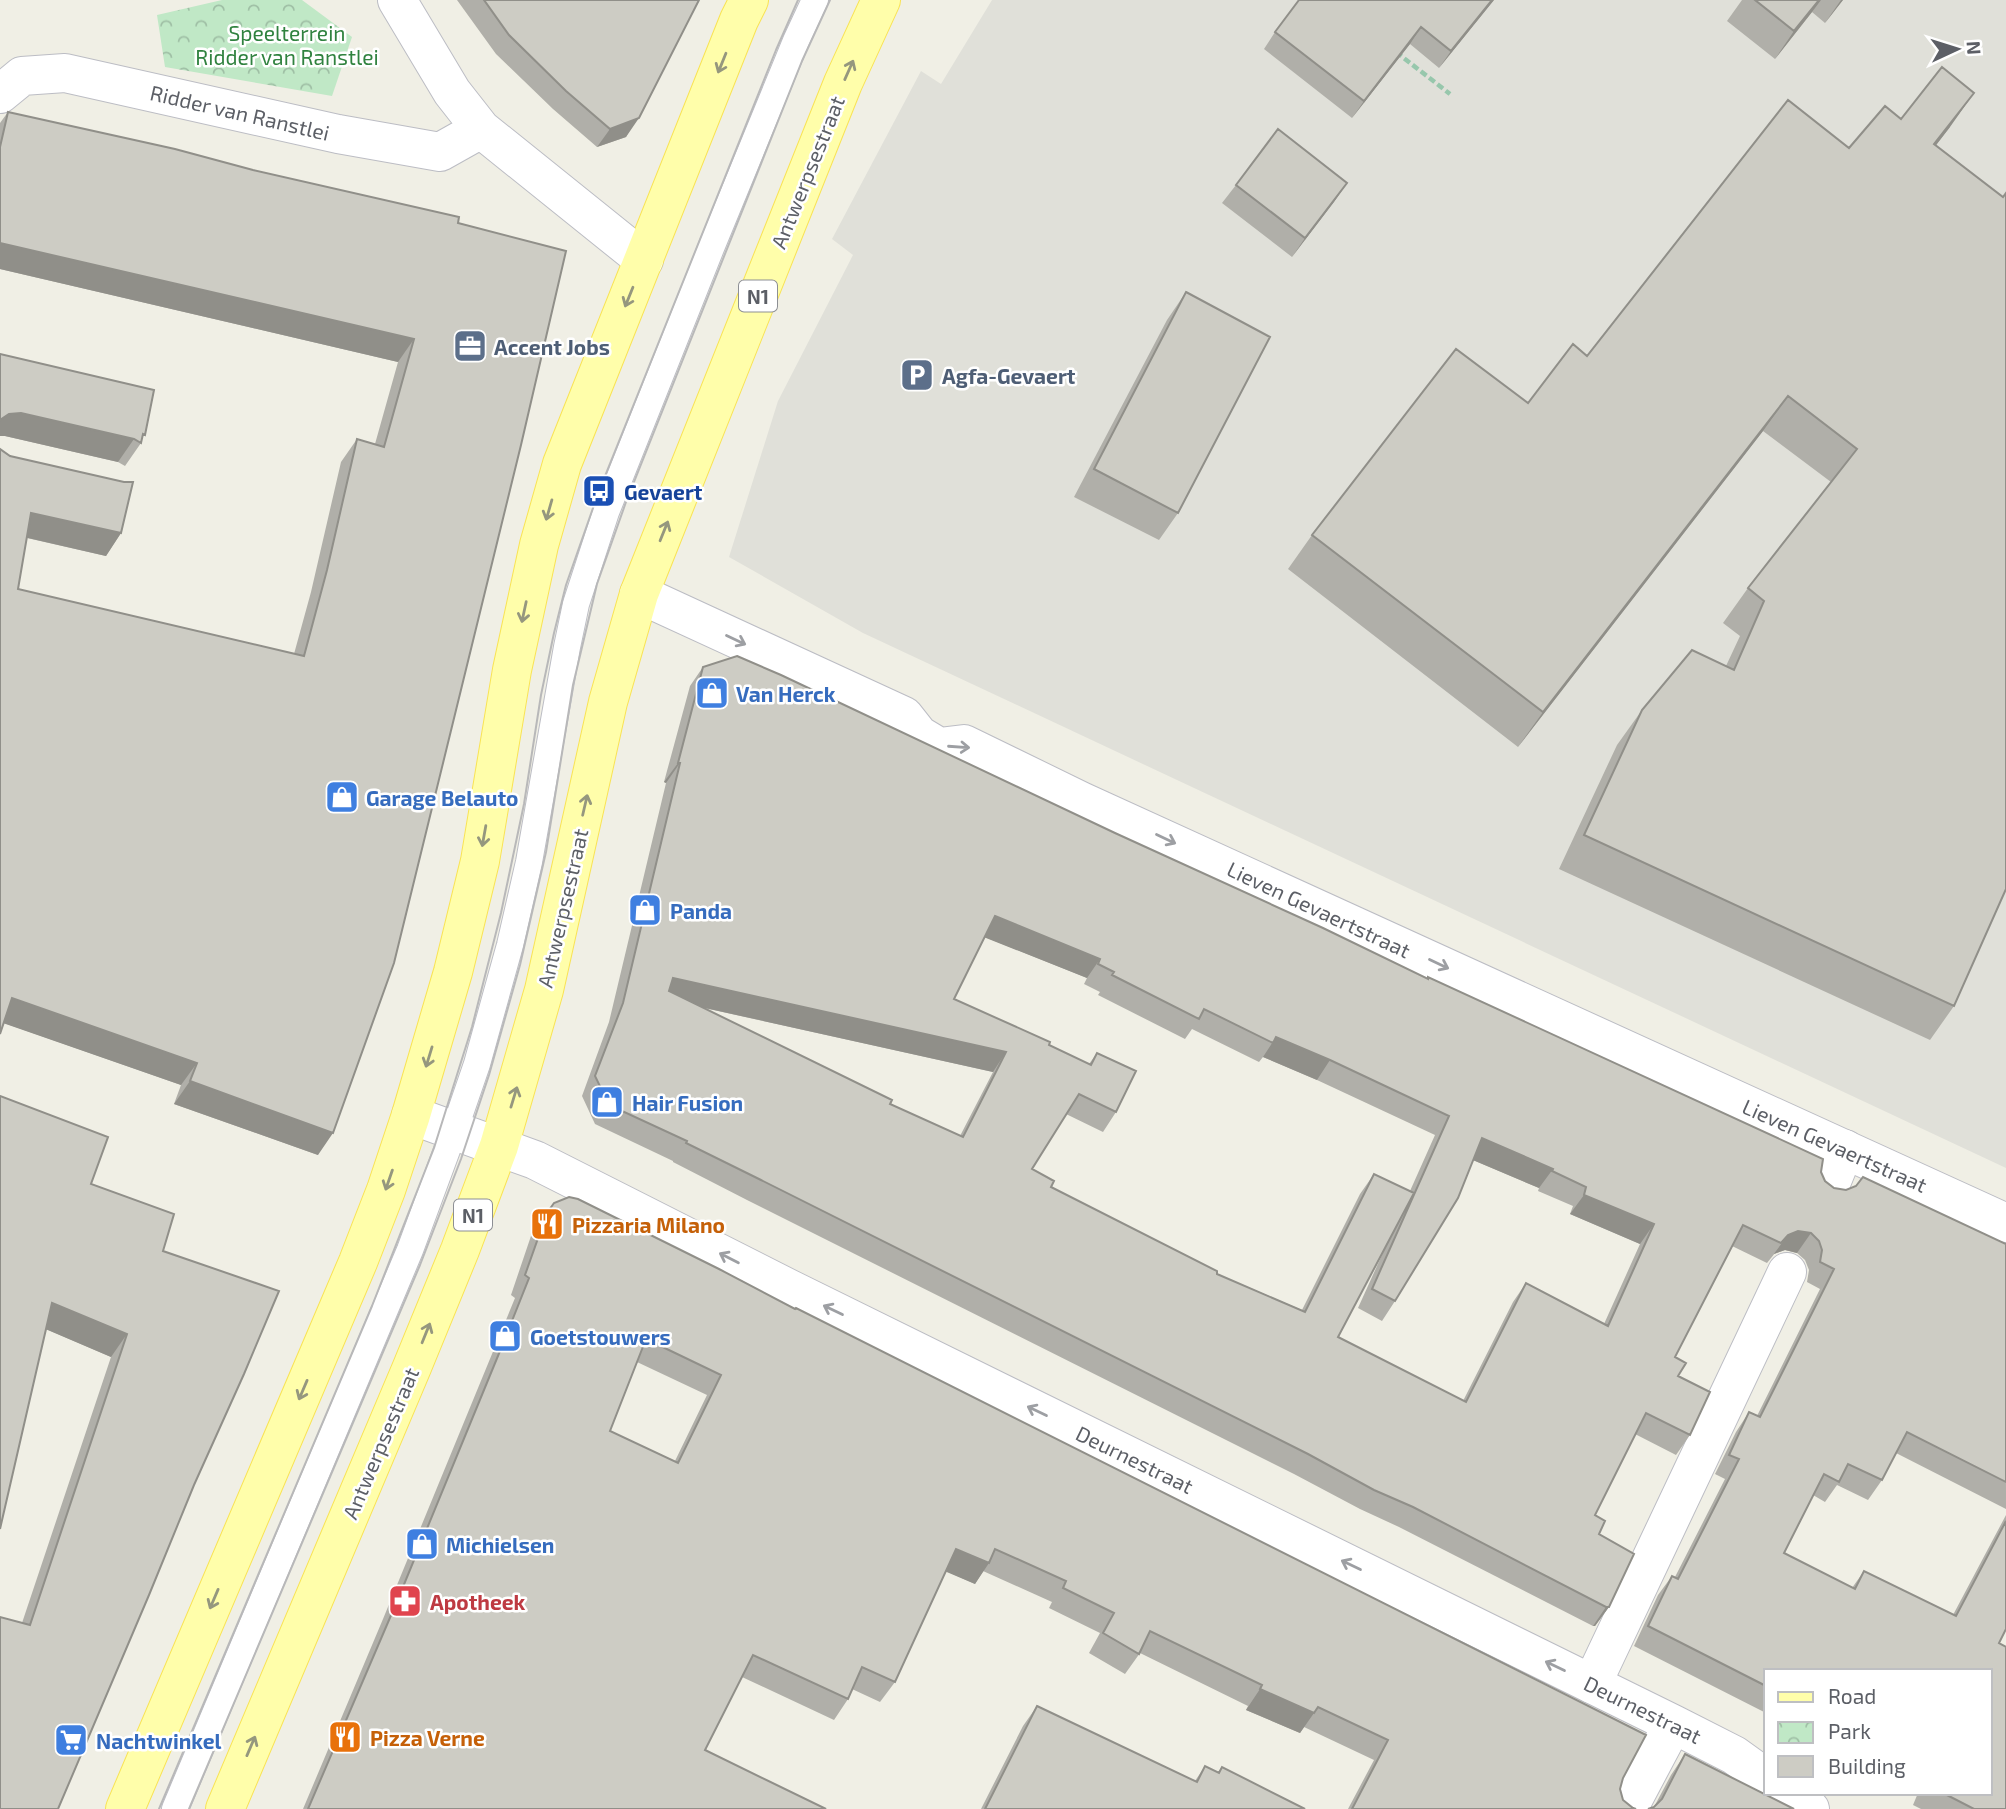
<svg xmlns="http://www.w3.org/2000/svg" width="2006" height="1809" viewBox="0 0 2006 1809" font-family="'Exo 2',sans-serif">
  <defs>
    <pattern id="park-crowns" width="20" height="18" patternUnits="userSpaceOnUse" patternTransform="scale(1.75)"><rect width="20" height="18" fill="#c0e8c6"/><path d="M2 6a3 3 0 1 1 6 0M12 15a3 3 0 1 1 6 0" fill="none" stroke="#9fbfa5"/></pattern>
  </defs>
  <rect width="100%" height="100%" fill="#f0efe5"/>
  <path fill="#e0e0d9" d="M992,0H2006V1168L863,633L729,557L778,401L853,255L832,239L921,71L941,84Z"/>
  <path fill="url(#park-crowns)" d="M222,0H302L352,37L332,96L165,67L157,15Z"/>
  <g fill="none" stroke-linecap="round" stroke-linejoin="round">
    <defs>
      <path id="service" d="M175,1809L410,1250L454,1131L477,1064L510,945L529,862L567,647L576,604L606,512L711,248L796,41L815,0"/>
      <path id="pedestrian" d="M1829,1188L1845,1149
        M1592,1684L1787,1272"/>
      <path id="minor" d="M397,0L452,92L481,129L644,260
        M0,94L22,76L65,73L338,134L440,152L481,129
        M639,594L904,716L919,735L939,747L964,744L1083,802L2006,1223
        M411,1115L535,1160L790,1289L1673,1724L1734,1755L1766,1778
        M1788,1793L1810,1809
        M1628,1809L1673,1724"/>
      <path id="primary" d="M125,1809L358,1262L386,1190L411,1115L453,972L480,861L512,670L539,545L562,464L739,20L749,0
        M225,1809L412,1367L460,1250L499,1146L544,990L608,702L639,594L843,83L881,0"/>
    </defs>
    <use href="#service" stroke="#bcbdc4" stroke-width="28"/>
    <use href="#pedestrian" stroke="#bcbdc4" stroke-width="40"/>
    <use href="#minor" stroke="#bcbdc4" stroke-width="40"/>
    <use href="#primary" stroke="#f9e354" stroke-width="40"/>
    <path stroke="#97c7ac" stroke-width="4.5" stroke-dasharray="7 3.5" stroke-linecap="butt" d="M1396,52L1450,94"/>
    <use href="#service" stroke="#fff" stroke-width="26"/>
    <use href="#pedestrian" stroke="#fff" stroke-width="38"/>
    <use href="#minor" stroke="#fff" stroke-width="38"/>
    <use href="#primary" stroke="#fffeaa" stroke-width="38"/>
    <path stroke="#b8b8b9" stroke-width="2" d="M159,1809L372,1306L434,1148L472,1027L501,913L524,804L541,695L554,633L566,585L599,491L776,50L798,0
      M189,1809L420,1265L461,1159L489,1075L520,965L534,904L546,852L573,685L597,584L626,502L802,61L830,0"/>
  </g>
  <path fill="#b0afa9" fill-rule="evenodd" d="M457,0H699L626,137L597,147L553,109L496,54Z
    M1494,0L1439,68L1410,44L1352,118L1264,49L1275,32Z
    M1742,0H1843L1825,23L1812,12L1775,59L1727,21Z
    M8,112L253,170L459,217L318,1155L174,1104L181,1085L4,1023L0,449L121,533L106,556L27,538L18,589L294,654L311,592L341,462L357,439L375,444L398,362L0,269V123Z
    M1901,119L1950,127L1936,145L1954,1006L1930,1040L1559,869L1617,745L1642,710L1726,666L1740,636L1723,623L1748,588L1831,482L1763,431L1518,747L1288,569L1312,535L1528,403L1849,148Z
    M1347,183L1292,257L1222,203L1236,185Z
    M1186,292L1178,513L1159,540L1074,497L1167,320Z
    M0,354L142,440L141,443L125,466L118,462L5,436Z
    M703,667L1821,1172L1825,1181L1834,1188L2006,1244V1509L1896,1453L1882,1480L1868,1500L1837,1485L1825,1502L1813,1495L1784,1553L1852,1588L1864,1571L1953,1615L2006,1515V1629L1999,1643L2006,1809H1921L1913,1805L1918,1793H1990L1766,1671V1713L1634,1646L1658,1595L1672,1576L1675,1577L1725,1479L1715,1474L1736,1432L1749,1412L1757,1416L1820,1289L1807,1282L1809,1270L1805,1260L1797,1253L1785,1250L1774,1254L1767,1263L1732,1246L1675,1357L1690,1435L1676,1455L1635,1434L1595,1515L1599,1534L1609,1607L1595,1626H1593L1399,1527L1360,1509L1294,1474L747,1200L673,1162V1161L595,1124L582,1096L609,1022L666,783L664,782L690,686ZM985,937L1087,978L1084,984L1100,992L1098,995L1185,1039L1192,1029L1259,1062L1263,1057L1317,1080L1435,1135L1410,1191L1374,1174L1360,1194L1302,1310L1217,1274L1051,1187L1032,1169L1066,1114L1103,1132L1116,1112L1097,1053L1089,1064L954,999ZM700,1007L993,1072L960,1136L890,1104ZM1473,1160L1539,1188L1538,1191L1573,1206L1570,1214L1640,1244L1604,1324L1526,1283L1513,1302L1463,1401L1338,1337L1386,1246L1358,1308L1382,1321L1395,1301Z
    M0,1096L91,1184L163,1251L194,1485L67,1788L22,1623L111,1357L46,1329Z
    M547,1213L1623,1778L1620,1789L1623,1800L1633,1808L1636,1809H1348L1374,1760L1304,1727L1300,1733L1246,1710L1248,1706L1140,1653L1125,1674L1089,1653L1100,1633L1049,1608L1052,1602L983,1571L975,1584L946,1571L895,1682L880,1702L852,1689L848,1699L834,1720L742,1677L705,1750L826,1809H303L383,1619L515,1298L511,1295L532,1233ZM637,1362L707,1395L675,1461L610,1431Z
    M1037,1706L1195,1781L1205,1766L1218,1772L1222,1767L1305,1809H981L1023,1726Z
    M1685,1754L1794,1809L1654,1807L1671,1775Z"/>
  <path fill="#908f89" d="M1492,0H1494L1439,68L1451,51Z
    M1819,0H1821L1812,12L1775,59L1794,31Z
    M1841,0H1843L1825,23Z
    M1421,27L1410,44L1352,118L1364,101Z
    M1974,93L1950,127L1910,179L1934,144Z
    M639,118L626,137L597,147L610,129Z
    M1347,183L1334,202L1292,257L1305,238Z
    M0,243L414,339L398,362L0,269Z
    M1788,396L1763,431L1518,747L1543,712Z
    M21,413L134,439L118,462L5,436H0V420L9,414Z
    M31,513L121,533L106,556L15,535Z
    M678,763H680L666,783L664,782Z
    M995,916L1100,959L1087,978L981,936Z
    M673,978L1006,1052L993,1072L660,998Z
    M12,998L197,1063L181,1085L0,1022Z
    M1276,1037L1330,1060L1317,1080L1263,1057Z
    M190,1081L333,1133L318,1155L174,1104Z
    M1482,1138L1553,1169L1539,1188L1468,1158Z
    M1584,1195L1654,1224L1640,1244L1570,1214Z
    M1798,1231L1811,1233L1797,1253L1785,1250L1774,1254L1767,1263L1788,1235Z
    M52,1303L127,1334L111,1357L36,1325Z
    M956,1549L989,1563L975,1584L942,1570Z
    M1606,1607H1609L1595,1626H1593Z
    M1260,1689L1314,1713L1300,1733L1246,1710Z"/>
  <path fill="#cdccc4" stroke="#908f89" stroke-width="2" fill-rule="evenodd" d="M484,0H699L639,118L610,129L566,91L509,35Z
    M1299,0H1492L1451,51L1421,27L1364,101L1275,32Z
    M1755,0H1819L1794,31Z
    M1942,67L1974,93L1934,144L2003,197L2006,193V889L1954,1006L1584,835L1642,710L1692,650L1734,670L1764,601L1748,588L1857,449L1788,396L1543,712L1312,535L1456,349L1528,403L1573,344L1587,356L1788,100L1849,148L1885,106L1901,119Z
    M8,112L175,149L253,170L459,217L458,223L566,251L521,445L394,963L333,1133L190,1081L197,1063L12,998L0,1034V449L10,456L124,482H133L121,533L31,513L18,589L304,656L327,570L357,439L384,447L414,339L0,243V147Z
    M1278,129L1347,183L1305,238L1236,185Z
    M1186,292L1270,337L1178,513L1094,469Z
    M0,354L154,390L145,435L143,434L141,443L134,439L21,413L9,414L0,420Z
    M737,656L781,675L1115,833L1323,928L1428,979V977L1823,1159L1821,1172L1825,1181L1834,1188L1846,1190L1856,1186L1863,1177L2006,1244V1482L1907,1432L1882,1480L1848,1464L1839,1482L1824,1474L1784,1553L1855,1589L1864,1571L1956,1616L2006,1521V1629L1999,1643L2006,1647V1809H1974L1943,1793H1990V1671H1766V1686L1648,1626L1672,1576L1678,1579L1739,1459L1729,1455L1749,1412L1760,1417L1834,1269L1820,1262L1822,1250L1819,1241L1811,1233L1798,1231L1788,1235L1781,1243L1743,1225L1675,1357L1686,1363L1678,1376L1710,1392L1690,1435L1646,1413L1595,1515L1605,1521L1599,1534L1634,1554L1609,1607H1606L1413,1507L1374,1490L1308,1454L761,1180L686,1143L687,1141L609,1105L595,1076L623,1003L680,763H678L703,667ZM995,916L1100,959L1098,964L1114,972L1112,975L1199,1019L1204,1009L1273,1043L1276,1037L1330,1060L1449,1116L1372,1289L1395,1301L1458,1198L1482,1138L1553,1169L1552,1171L1586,1187L1584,1195L1654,1224L1608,1326L1526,1283L1466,1402L1338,1337L1414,1193L1374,1174L1305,1312L1217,1274V1271L1051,1187L1054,1181L1032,1169L1079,1094L1116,1112L1136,1071L1097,1053L1091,1065L1049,1045L1050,1042L954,999ZM673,978L1006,1052L963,1137L890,1104L892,1100L669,991Z
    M0,1096L108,1137L91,1184L174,1214L163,1251L279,1291L244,1374L194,1485L149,1595L58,1809H0V1617L30,1625L127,1334L52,1303L0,1529Z
    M569,1197L578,1199L719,1269L795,1309L796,1308L1646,1735L1623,1778L1620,1789L1623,1800L1633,1808L1636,1809H1352L1388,1740L1318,1707L1314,1713L1260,1689L1262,1685L1150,1631L1139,1654L1103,1633L1114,1613L1063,1588L1066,1581L995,1549L989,1563L956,1549L895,1682L862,1667L848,1699L753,1655L705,1750L826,1809H308L398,1599L500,1351L529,1278L525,1275L547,1213L554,1203ZM646,1339L721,1375L678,1463L610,1431Z
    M1037,1706L1197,1782L1205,1766L1219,1773L1222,1767L1305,1809H985Z
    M1685,1754L1794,1809H1648L1654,1807L1662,1799Z"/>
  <defs><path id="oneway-shaft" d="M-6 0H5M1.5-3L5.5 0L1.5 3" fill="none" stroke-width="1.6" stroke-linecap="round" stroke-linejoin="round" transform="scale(1.75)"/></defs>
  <g stroke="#95977e">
    <use href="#oneway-shaft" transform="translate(722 63) rotate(112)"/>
    <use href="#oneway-shaft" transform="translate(849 70) rotate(-66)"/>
    <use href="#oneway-shaft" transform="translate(629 297) rotate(112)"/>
    <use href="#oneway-shaft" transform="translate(549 510) rotate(106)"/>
    <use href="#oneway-shaft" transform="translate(664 531) rotate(-68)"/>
    <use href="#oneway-shaft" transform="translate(524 612) rotate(102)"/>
    <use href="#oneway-shaft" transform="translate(585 805) rotate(-77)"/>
    <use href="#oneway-shaft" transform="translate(484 836) rotate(100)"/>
    <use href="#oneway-shaft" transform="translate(429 1057) rotate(107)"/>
    <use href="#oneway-shaft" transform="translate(514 1097) rotate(-73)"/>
    <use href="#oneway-shaft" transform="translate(389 1180) rotate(109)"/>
    <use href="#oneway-shaft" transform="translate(426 1333) rotate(-68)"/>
    <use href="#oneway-shaft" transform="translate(303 1390) rotate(113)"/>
    <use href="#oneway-shaft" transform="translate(214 1599) rotate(113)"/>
    <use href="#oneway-shaft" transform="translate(251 1746) rotate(-67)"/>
  </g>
  <g stroke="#9d9fa3">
    <use href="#oneway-shaft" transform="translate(736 640) rotate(25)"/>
    <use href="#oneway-shaft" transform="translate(959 747) rotate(4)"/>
    <use href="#oneway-shaft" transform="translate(1166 839) rotate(25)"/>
    <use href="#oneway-shaft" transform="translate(1439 964) rotate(25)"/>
    <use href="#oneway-shaft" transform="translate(729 1258) rotate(-153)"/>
    <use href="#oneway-shaft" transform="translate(833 1310) rotate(-154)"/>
    <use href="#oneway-shaft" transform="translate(1037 1411) rotate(-154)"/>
    <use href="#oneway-shaft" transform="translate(1351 1565) rotate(-154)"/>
    <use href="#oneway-shaft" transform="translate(1555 1666) rotate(-154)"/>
  </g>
  <defs>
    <symbol id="office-square" viewBox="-11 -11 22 22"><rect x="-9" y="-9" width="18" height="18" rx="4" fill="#5c6f8a" stroke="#fff"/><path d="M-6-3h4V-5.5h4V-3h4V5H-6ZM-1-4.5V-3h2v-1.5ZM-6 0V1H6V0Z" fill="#fff"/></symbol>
    <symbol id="parking-square" viewBox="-11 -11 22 22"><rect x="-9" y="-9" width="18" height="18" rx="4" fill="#5c6f8a" stroke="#fff"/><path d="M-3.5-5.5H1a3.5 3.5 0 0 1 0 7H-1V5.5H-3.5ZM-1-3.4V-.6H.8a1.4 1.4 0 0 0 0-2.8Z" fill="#fff"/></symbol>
    <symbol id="bus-square" viewBox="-11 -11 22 22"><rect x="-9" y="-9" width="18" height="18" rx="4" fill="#1a4fb4" stroke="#fff"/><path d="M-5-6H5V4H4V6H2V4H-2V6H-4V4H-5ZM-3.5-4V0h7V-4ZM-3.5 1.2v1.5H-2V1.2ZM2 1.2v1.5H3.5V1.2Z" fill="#fff"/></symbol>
    <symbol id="shop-square" viewBox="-11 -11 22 22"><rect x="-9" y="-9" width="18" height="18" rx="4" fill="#3f7fe0" stroke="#fff"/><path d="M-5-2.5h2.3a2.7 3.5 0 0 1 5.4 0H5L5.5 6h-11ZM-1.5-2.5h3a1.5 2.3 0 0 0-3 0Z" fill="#fff"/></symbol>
    <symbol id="restaurant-square" viewBox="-11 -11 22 22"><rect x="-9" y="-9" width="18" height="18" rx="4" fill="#e8710a" stroke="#fff"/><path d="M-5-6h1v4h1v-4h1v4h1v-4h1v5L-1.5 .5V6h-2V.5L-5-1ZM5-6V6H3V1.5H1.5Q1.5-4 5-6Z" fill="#fff"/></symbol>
    <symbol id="pharmacy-square" viewBox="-11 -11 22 22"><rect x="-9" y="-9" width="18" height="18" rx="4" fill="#e0444e" stroke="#fff"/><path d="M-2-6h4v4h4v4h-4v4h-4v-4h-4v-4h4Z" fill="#fff"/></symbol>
    <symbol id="supermarket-square" viewBox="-11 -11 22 22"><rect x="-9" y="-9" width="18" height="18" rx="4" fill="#3f7fe0" stroke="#fff"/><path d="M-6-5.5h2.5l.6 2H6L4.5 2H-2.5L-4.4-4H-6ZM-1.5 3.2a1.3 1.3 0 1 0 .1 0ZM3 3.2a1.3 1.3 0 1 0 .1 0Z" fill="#fff"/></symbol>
  </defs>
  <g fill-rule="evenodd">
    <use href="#office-square" x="451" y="327" width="38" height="38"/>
    <use href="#parking-square" x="898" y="356" width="38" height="38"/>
    <use href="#bus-square" x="580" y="472" width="38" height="38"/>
    <use href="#shop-square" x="693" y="674" width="38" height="38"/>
    <use href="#shop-square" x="323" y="778" width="38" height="38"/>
    <use href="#shop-square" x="626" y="891" width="38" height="38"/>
    <use href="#shop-square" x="588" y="1083" width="38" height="38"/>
    <use href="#restaurant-square" x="528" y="1205" width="38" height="38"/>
    <use href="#shop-square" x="486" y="1317" width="38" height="38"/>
    <use href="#shop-square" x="403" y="1525" width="38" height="38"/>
    <use href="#pharmacy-square" x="386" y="1582" width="38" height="38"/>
    <use href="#restaurant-square" x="326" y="1718" width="38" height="38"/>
    <use href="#supermarket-square" x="52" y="1721" width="38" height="38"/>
  </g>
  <g text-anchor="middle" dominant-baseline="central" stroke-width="5" stroke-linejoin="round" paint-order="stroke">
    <g fill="#fff" stroke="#8d8f94" stroke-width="2">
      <rect x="739" y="280.5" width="38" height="31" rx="5"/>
      <rect x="454" y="1199.5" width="38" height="31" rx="5"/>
    </g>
    <g font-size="19" font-weight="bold" fill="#5c5f66">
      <text x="758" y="296">N1</text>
      <text x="473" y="1215">N1</text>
    </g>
    <g font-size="21" fill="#30823f" stroke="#fff">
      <text x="287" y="32">Speelterrein<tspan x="287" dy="24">Ridder van Ranstlei</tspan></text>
    </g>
    <g font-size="21" fill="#5c5f66" stroke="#fff">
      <text transform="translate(240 112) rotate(13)">Ridder van Ranstlei</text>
      <text transform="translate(807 172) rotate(-68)">Antwerpsestraat</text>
      <text transform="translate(562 908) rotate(-77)">Antwerpsestraat</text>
      <text transform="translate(1319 909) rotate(25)">Lieven Gevaertstraat</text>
      <text transform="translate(1835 1145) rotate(24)">Lieven Gevaertstraat</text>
      <text transform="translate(380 1443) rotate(-67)">Antwerpsestraat</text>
      <text transform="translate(1135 1459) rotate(26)">Deurnestraat</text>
      <text transform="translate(1643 1709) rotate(26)">Deurnestraat</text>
    </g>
    <g font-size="21" font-weight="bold" fill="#4e5e75" stroke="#fff" text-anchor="start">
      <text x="494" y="346">Accent Jobs</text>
      <text x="942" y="375">Agfa-Gevaert</text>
    </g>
    <g font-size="21" font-weight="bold" fill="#164399" stroke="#fff" text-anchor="start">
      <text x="624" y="491">Gevaert</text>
    </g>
    <g font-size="21" font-weight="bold" fill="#366cbe" stroke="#fff" text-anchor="start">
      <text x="736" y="693">Van Herck</text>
      <text x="366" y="797">Garage Belauto</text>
      <text x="670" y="910">Panda</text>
      <text x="632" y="1102">Hair Fusion</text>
      <text x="530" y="1336">Goetstouwers</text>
      <text x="446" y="1544">Michielsen</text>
      <text x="96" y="1740">Nachtwinkel</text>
    </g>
    <g font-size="21" font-weight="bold" fill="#c56008" stroke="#fff" text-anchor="start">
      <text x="572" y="1224">Pizzaria Milano</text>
      <text x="370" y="1737">Pizza Verne</text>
    </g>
    <g font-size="21" font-weight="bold" fill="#be3a42" stroke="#fff" text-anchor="start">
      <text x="430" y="1601">Apotheek</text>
    </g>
  </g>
  <rect x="1764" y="1669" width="228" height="126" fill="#ffffff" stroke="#bebfc2" stroke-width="2"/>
  <rect x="1778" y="1692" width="35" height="10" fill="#fffeaa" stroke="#bebfc2" stroke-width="2"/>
  <text x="1828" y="1704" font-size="21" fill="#5c5f66">Road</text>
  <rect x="1778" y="1722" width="35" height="21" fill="url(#park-crowns)" stroke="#bebfc2" stroke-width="2"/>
  <text x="1828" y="1739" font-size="21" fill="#5c5f66">Park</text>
  <rect x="1778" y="1756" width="35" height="21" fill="#cdccc4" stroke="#bebfc2" stroke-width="2"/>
  <text x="1828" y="1774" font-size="21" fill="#5c5f66">Building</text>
  <g transform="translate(1957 49) rotate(86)" stroke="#ffffff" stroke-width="5" paint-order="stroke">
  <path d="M0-5L12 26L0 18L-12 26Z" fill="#5c5f66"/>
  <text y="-10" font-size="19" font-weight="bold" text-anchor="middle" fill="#5c5f66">N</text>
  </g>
</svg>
